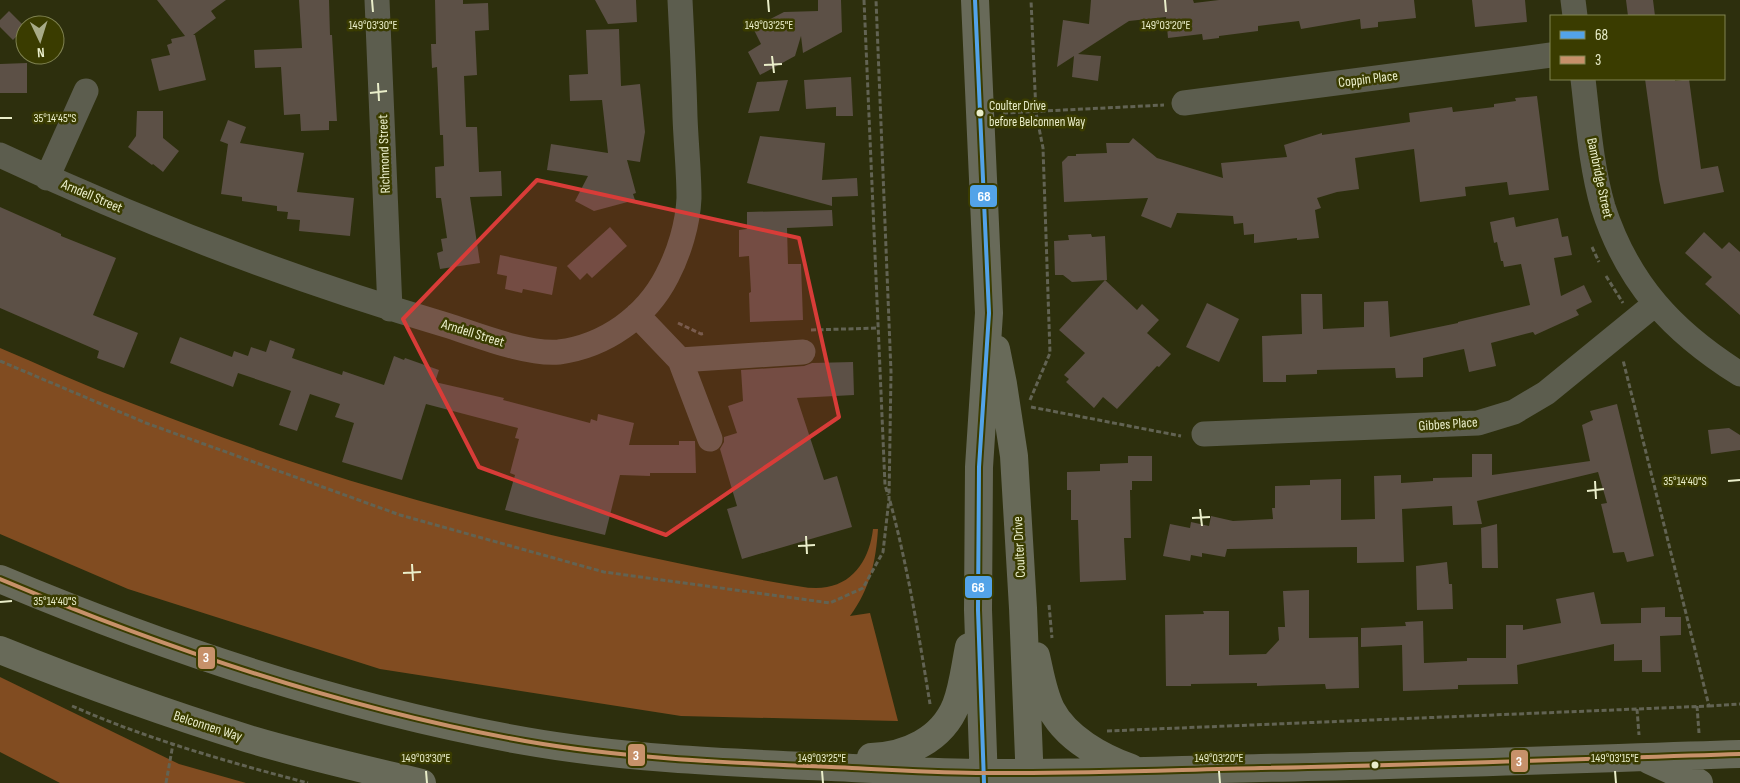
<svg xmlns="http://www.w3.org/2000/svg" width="1740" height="783" viewBox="0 0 1740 783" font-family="'Sofia Sans Condensed',sans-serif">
  <rect width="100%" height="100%" fill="#2d2f0d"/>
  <path fill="#814c21" d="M0,348C39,364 78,383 118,398C205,432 293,464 382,490C481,519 581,543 682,564C716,571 750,578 785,584C798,586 813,590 827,587C856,582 870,556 873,529H878C876,561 870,589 850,616L870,613L898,721L681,716L380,669L128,589L0,534Z
    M0,677L179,764L246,783H60L0,752Z"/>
  <path fill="#5c5046" d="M157,0H226L211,11L216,18L193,35H195L206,80L159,91L151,59L170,55L167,45L172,43L171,39L185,36Z
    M299,0H329L330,35H332L337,121H329V130L301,131L300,114L284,115L281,67L255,68L254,50L302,48Z
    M435,0H463V4L488,3L489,30L475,31L477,75L464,76L466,127H477L479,172L501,171L502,196L470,197L480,263L440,269L437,253L443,251L441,239L447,238L441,198H436L435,167L444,166L443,135H440L437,67L432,68L431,44H436Z
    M595,0H636L637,22L608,24Z
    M818,0H841L842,32L803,53L801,36L795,56L760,75L748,52L761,44L753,28L784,12L818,11Z
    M1091,0H1193L1194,3L1219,0H1414L1416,18L1378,22V27L1361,29L1360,19L1301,29L1299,21L1258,26V31L1219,36V38L1203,40L1202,34L1168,38L1166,17L1129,21L1078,54L1101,56L1098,81L1072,77L1074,56L1057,67L1063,20L1089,24Z
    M1472,0H1525L1527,22L1475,27Z
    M1626,0H1653L1655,16H1628Z
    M9,11L25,27L13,40L0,27V20Z
    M619,29L621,86L640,84L645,132L640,162L627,160L636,193L633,194L635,200L594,211L575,201L588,176L547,170L551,144L608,153L602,100L570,101L569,75L588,74L586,30Z
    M27,63V93H0V64Z
    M851,77L853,116H836V107L806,109L804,80Z
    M1645,79H1675V81L1689,79L1701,169L1718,166L1724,192L1664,204L1659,180Z
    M788,80L779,111L748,113L757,82Z
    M1537,96L1549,190L1509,195L1507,182L1465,187L1466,196L1420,202L1414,149L1355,158L1359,189L1337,192L1317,198L1321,208L1315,210L1319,238L1297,240V238L1254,243V234L1244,235L1243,223L1234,224L1233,216L1177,213L1171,228L1141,216L1148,198L1064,202L1062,162L1068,156H1076V154L1107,153L1106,143H1129L1133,138L1157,158L1223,178L1221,163L1287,157L1284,145L1322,133V135L1410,122L1409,113L1452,107L1453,112L1494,107V104L1516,101L1515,98Z
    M137,111H163V138L179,151L163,172L153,164L152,165L128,147L136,136Z
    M228,120L246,127L240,143L304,153L297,192L354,198L350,236L299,231L300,220L287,219L288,212L277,211V206L242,201V197L221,194L228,144L220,141Z
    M760,136L825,143L822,180L857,178L858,196L832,197V206L747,183Z
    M0,207L61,234V236L116,258L93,315L138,333L124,368L97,358L99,351L0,308Z
    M832,210L833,226L787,228L788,264H801L803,320L750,322L749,293L751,292L749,256L739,257V230L747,229V212Z
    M1514,217L1516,227L1558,218L1562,237L1568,236L1572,255L1554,258L1561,296L1584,285L1592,302L1576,310L1579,315L1535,335L1533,332L1491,343L1496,366L1469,372L1464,349L1423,358V377L1396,378L1395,368L1317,370V374L1286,375V382H1263L1262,336L1302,334L1301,294H1322L1323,329L1364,327V302L1388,301L1390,337L1458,323V322L1530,305L1521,264L1504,267L1503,261H1501L1497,242L1494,243L1490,222Z
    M610,227L627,246L592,278L587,273L580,280L567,266Z
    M1704,232L1722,249L1729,242L1740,252V315L1705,284L1712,277L1685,253Z
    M1091,234L1092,237L1105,236L1107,280L1072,282L1063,275H1055L1054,241L1069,240L1068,235Z
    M500,255L557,267L552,295L523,289L522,293L505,289L507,276L497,274Z
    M1105,280L1137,310L1142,304L1159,320L1147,333L1171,354L1159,367L1157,366L1117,409L1103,397L1094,408L1066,382L1069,379L1064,375L1085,353L1059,330Z
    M1207,303L1239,319L1219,362L1186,347Z
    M180,337L232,357L234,351L248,356L251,347L266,352L270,340L295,349L292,358L342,375L343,371L384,385L394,356L404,360L405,358L439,370L435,382L504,398L503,400L590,423L591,419L597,421L598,414L634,423L629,445H679V441H695L696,473H650V476L620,475L605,535L532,517L505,510L515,475L510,473L519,439L515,438L518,428L426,404L402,480L342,462L354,423L335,417L340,404L310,394L297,431L279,425L291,391L238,373L233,387L170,363Z
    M853,362L854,395L797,398L824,480L837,476L852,527L742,559L727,509L737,506L720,449L724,442V437L737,433L728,406L743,401L741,370L804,366L812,363Z
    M1617,404L1654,556L1627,562L1624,552L1613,553L1601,504L1607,503L1598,472L1477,501L1482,524L1453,525L1452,506L1402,509L1404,562L1357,563V547L1227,549L1225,557L1202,553V557L1191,555L1190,561L1163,556L1170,524L1190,528L1191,522L1209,526L1211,516L1233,521L1273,519L1272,508H1275V486L1310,485V480L1341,479V520L1375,519L1374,476L1401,475V483L1433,481V478L1472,477V454H1492V475L1590,461L1582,425L1593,420L1590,411Z
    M1729,428L1740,435V450L1711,454L1708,430Z
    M1128,456H1152V481H1132V490H1130L1131,538H1124L1126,580L1080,582L1078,520H1071V490H1067V472L1100,471V464L1128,463Z
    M1497,524L1498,568H1482L1481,528Z
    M1447,562L1449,584H1452L1453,609L1417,610L1416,566Z
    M1309,590V638L1358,637L1359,688L1326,689L1325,684L1257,686V683L1191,684V686H1166L1165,615L1204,614L1203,611H1229V655L1266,654L1279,640L1278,627H1285L1283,591Z
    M1594,592L1601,624L1641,623V608L1665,607V617H1681V635L1660,636L1661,672H1642V660L1614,661V644L1517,665L1518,684L1458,685V689L1403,691L1402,645L1361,647V628L1406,626L1405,622L1423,621L1424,663L1467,661V658H1506V625H1523V630L1561,623L1556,599Z"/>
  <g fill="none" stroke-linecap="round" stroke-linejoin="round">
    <path stroke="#626353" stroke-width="3" stroke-dasharray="5 2.5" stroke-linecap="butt" d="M864,0L885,485L888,495
      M1003,113L1164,105
      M1592,247L1599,262
      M1606,276L1623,303
      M678,323L701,334L705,333
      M811,330L878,328
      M0,361L146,423L400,515L604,572L830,603L863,588L883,552L889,499L891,372L876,0
      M1030,400L1050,353L1043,148L1036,113L1031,0
      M1031,407L1181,436
      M890,501C908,568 919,636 930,704
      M1049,605L1052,638
      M72,706C147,739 228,762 308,783
      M1697,706L1699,733
      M1709,706L1740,704
      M1637,709L1639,735
      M1107,731L1709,706L1623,360
      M166,783L173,744"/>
    <path stroke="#5c5d4e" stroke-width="25" d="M377,0L390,309
      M1573,0L1575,16
      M1583,79C1588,121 1591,166 1603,207C1628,284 1673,332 1740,374
      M1184,103L1551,55
      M0,155C144,223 294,280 446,325C478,335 527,355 559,352C605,346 646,317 667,276C679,253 688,224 689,198C689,171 686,144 685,117C684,78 682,39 680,0
      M47,178L86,91
      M637,315L680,360L710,439
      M680,360L803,352
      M1204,434L1478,423L1514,412L1546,393L1655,304"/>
    <path stroke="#686a59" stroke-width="28" d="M975,0L989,313L979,467L978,610L984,783
      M996,349L1003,384L1014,456L1023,608L1030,783
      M0,579C169,650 344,709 525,741C633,760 743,763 852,768C897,770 941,773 985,773C1077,774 1169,770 1261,768C1420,765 1580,759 1740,754
      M0,650C82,683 165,713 249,739C306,756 364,769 422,783
      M1036,656C1040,673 1043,693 1051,709C1066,738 1101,757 1131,768
      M871,757C906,756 942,740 956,705C963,687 965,666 969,647
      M1649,760L1699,783"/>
    <defs>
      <path id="bus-1" d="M975,0L989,313L979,467L978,610L984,783"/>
      <path id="bus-2" d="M0,579C169,650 344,709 525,741C633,760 743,763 852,768C897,770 941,773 985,773C1077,774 1169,770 1261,768C1420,765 1580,759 1740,754"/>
    </defs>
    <use href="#bus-1" stroke="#3a3c00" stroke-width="8"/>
    <use href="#bus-2" stroke="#3a3c00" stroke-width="8"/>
    <use href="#bus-1" stroke="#53a3e8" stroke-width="4"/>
    <use href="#bus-2" stroke="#c7916a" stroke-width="4"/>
  </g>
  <path fill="#d83c38" fill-opacity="0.2" stroke="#d83c38" stroke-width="4" stroke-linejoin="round" d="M537,180L799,238L839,417L666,535L479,467L403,319Z"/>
  <path fill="none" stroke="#eaeeca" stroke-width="2" d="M372,0L373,12M768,0L769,12M1165,0L1166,12M772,56L774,73M764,65L782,64M378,83L379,101M370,93L387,91M0,118H12M1595,481L1596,499M1728,481L1740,480M1587,491L1604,489M1200,509L1202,526M1192,518L1210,517M806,536L807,554M798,546L815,545M412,564L413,581M403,573L421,572M0,602L12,601M426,771L427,783M822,771L823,783M1219,771L1220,783M1615,771L1616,783"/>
  <g fill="#eaeeca" stroke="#3a3c00" stroke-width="2">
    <circle cx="980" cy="113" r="4.5"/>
    <circle cx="1375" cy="765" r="4.5"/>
  </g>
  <g text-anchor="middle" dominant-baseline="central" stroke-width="5" stroke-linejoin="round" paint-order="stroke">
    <g font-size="13" fill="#eaeeca" stroke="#3a3c00" text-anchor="start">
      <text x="989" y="106">Coulter Drive<tspan x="989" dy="16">before Belconnen Way</tspan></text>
    </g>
    <g font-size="14" fill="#eaeeca" stroke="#3a3c00">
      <text transform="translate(1368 79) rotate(-7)">Coppin Place</text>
      <text transform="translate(384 154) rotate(-92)">Richmond Street</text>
      <text transform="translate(1600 178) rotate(78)">Bambridge Street</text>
      <text transform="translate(92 196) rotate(23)">Arndell Street</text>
      <text transform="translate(473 333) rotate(17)">Arndell Street</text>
      <text transform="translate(1448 424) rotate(-4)">Gibbes Place</text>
      <text transform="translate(1019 547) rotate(-93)">Coulter Drive</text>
      <text transform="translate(208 726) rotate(18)">Belconnen Way</text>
    </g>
  </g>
  <g font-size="12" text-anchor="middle" fill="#eaeeca" stroke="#3a3c00" stroke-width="5" stroke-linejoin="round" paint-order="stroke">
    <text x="373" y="29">149°03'30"E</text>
    <text x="769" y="29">149°03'25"E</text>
    <text x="1166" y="29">149°03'20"E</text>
    <text x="55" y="122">35°14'45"S</text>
    <text x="1685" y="485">35°14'40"S</text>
    <text x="55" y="605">35°14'40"S</text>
    <text x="426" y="762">149°03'30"E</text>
    <text x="822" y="762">149°03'25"E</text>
    <text x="1219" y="762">149°03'20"E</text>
    <text x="1615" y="762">149°03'15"E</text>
  </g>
  <g stroke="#3a3c00" stroke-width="2">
    <rect x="969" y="184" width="29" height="24" rx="5" fill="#53a3e8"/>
    <rect x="964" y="575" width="29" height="24" rx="5" fill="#53a3e8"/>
    <rect x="197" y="646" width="19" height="24" rx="5" fill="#c7916a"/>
    <rect x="627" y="743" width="19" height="24" rx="5" fill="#c7916a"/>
    <rect x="1510" y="749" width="19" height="24" rx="5" fill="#c7916a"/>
  </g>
  <g font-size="14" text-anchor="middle" font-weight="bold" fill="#fff">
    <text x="984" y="201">68</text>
    <text x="978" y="592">68</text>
    <text x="206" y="662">3</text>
    <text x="636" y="760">3</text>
    <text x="1519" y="766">3</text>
  </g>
  <rect x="1550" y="15" width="175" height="65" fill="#3a3c00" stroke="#808351"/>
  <rect x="1560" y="31" width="25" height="8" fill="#53a3e8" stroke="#808351"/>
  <text x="1595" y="40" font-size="15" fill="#eaeeca">68</text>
  <rect x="1560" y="56" width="25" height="8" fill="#c7916a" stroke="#808351"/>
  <text x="1595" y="65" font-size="15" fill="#eaeeca">3</text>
  <g transform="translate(40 40) rotate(176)"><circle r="24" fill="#3a3c00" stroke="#808351"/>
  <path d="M0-4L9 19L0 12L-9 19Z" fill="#a8ab88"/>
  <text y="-8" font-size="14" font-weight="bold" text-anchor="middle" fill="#eaeeca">N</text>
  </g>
</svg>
